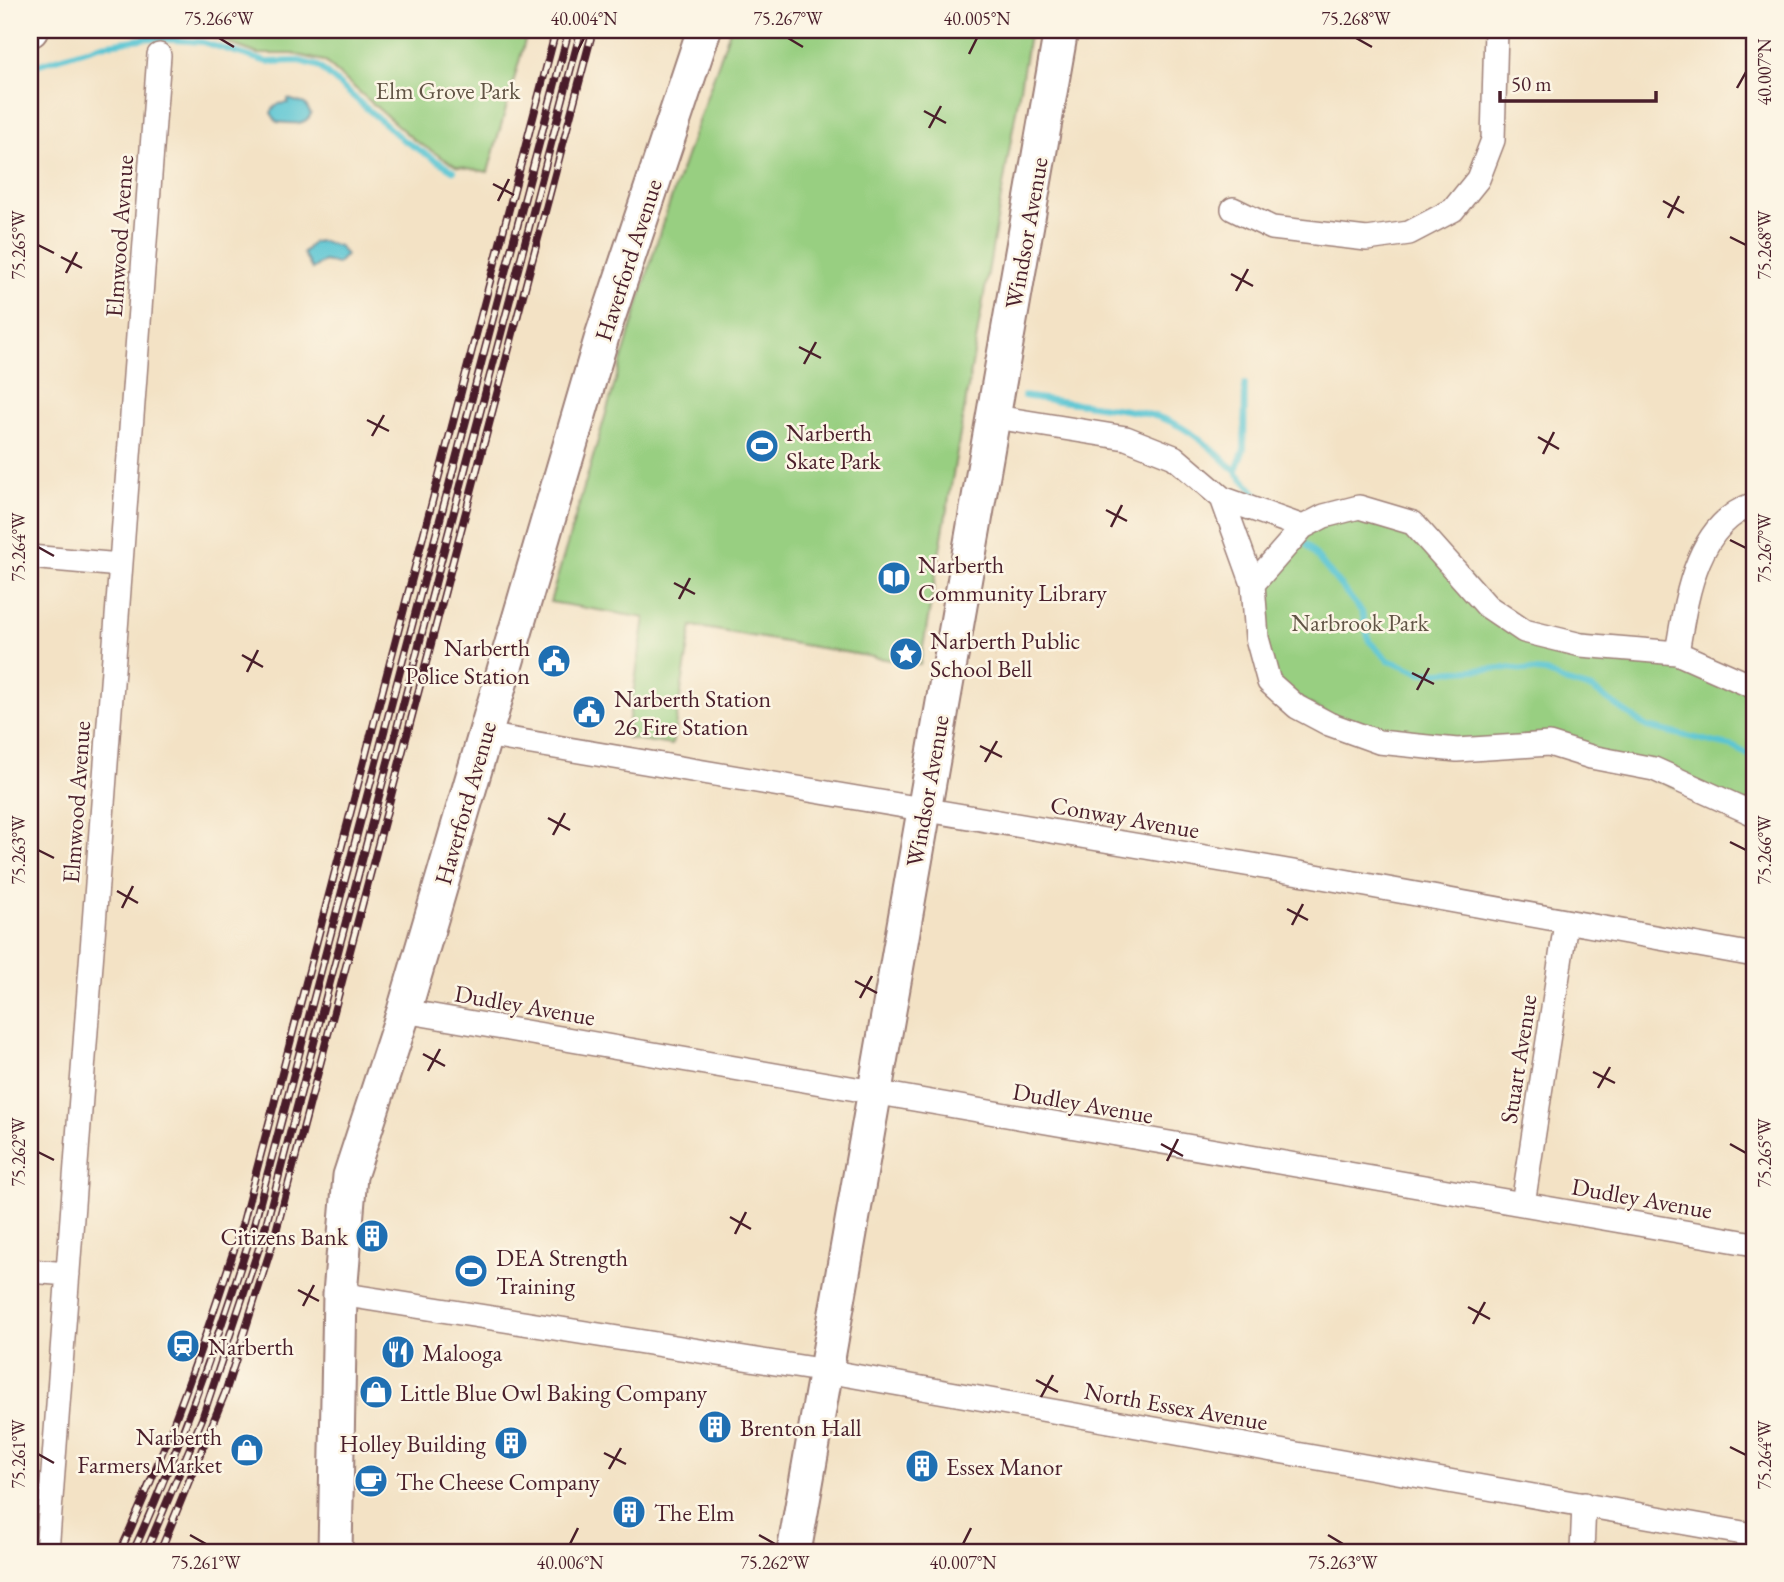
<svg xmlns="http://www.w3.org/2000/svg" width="1784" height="1582" viewBox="0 0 1784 1582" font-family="'EB Garamond',serif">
  <rect width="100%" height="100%" fill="#fcf5e5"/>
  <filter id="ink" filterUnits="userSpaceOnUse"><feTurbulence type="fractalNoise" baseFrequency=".0143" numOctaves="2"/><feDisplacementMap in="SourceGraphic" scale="14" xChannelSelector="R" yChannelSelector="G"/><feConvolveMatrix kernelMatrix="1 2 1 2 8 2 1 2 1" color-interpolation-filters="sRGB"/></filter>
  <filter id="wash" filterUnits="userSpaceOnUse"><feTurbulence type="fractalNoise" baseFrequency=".00686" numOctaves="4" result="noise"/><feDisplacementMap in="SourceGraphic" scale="28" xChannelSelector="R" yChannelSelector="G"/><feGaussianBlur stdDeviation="1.57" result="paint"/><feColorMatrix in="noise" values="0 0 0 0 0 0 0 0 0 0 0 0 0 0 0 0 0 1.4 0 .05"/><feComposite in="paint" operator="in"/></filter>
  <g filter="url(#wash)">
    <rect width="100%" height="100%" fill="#f3e2c5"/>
    <path fill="#98cf81" stroke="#717756" stroke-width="2" d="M169,30H528L488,172L456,166L414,140L324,61L293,54H258L203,34L169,33Z
      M730,30H1030L920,665L692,626L672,745L626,738L645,618L550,602L661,228Z
      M1324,516L1413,523L1524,631L1677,653L1754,687V814L1550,744L1379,742L1269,682L1253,584Z"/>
    <path fill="#59c5d3" stroke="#52727f" stroke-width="2" d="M288,99L305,104L311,114C305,127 289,123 277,122L271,113C275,104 279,103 288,103Z
      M322,241L339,246L346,255L337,264L324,261L312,269L303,253L313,242Z"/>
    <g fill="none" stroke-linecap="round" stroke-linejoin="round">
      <path stroke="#59c5d3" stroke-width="6" d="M30,67L102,45L147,38L202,42L267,62L299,61L318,66L403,140L454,171
        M1024,396C1064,403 1121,406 1158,417C1196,428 1235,469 1259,497
        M1236,470L1244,449L1245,384
        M1307,545L1362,612L1369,641L1388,660L1422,673L1506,668L1546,672L1563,681L1592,689L1647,727L1734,747L1754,758"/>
    </g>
  </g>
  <g filter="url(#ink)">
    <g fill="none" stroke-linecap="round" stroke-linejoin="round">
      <defs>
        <path id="street" d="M1233,209L1272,228L1367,239L1409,233L1453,210L1478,179L1493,140L1496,30
          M995,417L1126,438L1174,457L1222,498L1303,527
          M1222,498L1253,584L1257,638L1269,682L1297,707L1329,724L1379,742L1457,750L1549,744L1591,757L1654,769L1754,814
          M30,557L120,565
          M1253,584L1303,527L1324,516L1359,507L1413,523L1487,606L1524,631L1581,645L1677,653L1754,687
          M1677,653C1686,600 1695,524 1754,504
          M485,735L1305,874L1754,955
          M404,1011L1754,1244
          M1523,1204L1566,923
          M30,1271L68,1274
          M340,1294L826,1371L1754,1535
          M47,1552L159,55
          M1582,1552L1584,1504"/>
        <path id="secondary" d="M30,30H31
          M335,1552L340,1294L350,1176L404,1011L603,333L704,30
          M794,1552L1061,30"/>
      </defs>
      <use href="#street" stroke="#9e8078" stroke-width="26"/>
      <use href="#secondary" stroke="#9e8078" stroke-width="37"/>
      <use href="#street" stroke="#fff" stroke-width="23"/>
      <use href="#secondary" stroke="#fff" stroke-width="33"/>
      <defs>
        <path id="rail" d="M120,1552C169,1445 207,1334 243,1222L556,30
          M133,1552C181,1446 219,1336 254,1225L569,30
          M146,1552L202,1419L263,1236L581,30
          M160,1552L225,1393L274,1239L593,30"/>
      </defs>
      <use href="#rail" stroke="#4a1f2b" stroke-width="8"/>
      <use href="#rail" stroke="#fcf5e5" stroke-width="5" stroke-dasharray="16" stroke-linecap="butt"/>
    </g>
  </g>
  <path fill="none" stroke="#4a1f2b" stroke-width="2.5" d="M219,38L234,47M788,38L803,47M1356,38L1372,47M576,54L584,38M969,54L977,38M1737,88L1746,72M924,111L946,123M929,128L941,106M493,184L514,195M498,201L509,179M1663,201L1684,213M1668,218L1679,196M1730,237L1746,245M38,245L54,253M61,257L82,268M66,273L77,252M1231,274L1253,286M1236,291L1248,269M799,347L821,358M804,364L816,342M367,420L389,431M372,436L384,415M1538,437L1559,449M1543,454L1554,432M1106,510L1127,521M1111,527L1122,505M1730,540L1746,548M38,547L54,556M674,583L695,594M679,599L690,578M242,655L263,667M247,672L258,650M1412,673L1434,684M1417,690L1429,668M980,746L1002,757M985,762L997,741M548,818L570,830M553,835L565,813M1730,842L1746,850M38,850L54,858M117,891L138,903M122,908L133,886M1287,909L1308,920M1292,925L1303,904M855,981L877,993M860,998L872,976M423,1054L445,1066M428,1071L440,1049M1593,1072L1615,1083M1598,1088L1610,1067M1161,1144L1183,1156M1730,1144L1746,1153M38,1152L54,1160M1167,1161L1178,1139M730,1217L751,1229M735,1234L746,1212M298,1290L319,1301M303,1306L314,1285M1468,1307L1490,1319M1473,1324L1485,1302M1036,1380L1058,1392M1041,1397L1053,1375M1730,1447L1746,1455M604,1453L626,1464M38,1454L54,1463M609,1469L621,1448M190,1535L206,1544M759,1535L775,1544M1328,1535L1343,1544M570,1544L578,1528M963,1544L971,1528"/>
  <defs>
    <symbol id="stadium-disc" viewBox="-11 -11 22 22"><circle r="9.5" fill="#1f6fb2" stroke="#fcf5e5"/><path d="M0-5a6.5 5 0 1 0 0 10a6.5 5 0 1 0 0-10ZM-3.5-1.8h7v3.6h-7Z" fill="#fff"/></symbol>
    <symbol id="library-disc" viewBox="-11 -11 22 22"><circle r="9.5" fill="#1f6fb2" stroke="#fcf5e5"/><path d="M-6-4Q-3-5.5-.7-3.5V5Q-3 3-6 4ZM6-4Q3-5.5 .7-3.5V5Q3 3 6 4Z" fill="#fff"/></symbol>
    <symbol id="sight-disc" viewBox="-11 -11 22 22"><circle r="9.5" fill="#1f6fb2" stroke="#fcf5e5"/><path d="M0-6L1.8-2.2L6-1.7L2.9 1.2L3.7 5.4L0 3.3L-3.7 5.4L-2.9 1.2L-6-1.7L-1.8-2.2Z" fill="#fff"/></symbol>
    <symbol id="civic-disc" viewBox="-11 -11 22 22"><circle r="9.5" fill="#1f6fb2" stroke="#fcf5e5"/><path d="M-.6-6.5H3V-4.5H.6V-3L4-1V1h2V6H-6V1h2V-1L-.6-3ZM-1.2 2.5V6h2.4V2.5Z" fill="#fff"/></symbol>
    <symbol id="building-disc" viewBox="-11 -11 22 22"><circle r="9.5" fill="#1f6fb2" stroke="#fcf5e5"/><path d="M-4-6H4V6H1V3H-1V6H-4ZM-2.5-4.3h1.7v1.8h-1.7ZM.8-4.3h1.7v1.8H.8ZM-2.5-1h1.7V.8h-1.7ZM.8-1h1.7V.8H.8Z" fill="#fff"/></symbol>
    <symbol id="station-disc" viewBox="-11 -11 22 22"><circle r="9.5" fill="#1f6fb2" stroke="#fcf5e5"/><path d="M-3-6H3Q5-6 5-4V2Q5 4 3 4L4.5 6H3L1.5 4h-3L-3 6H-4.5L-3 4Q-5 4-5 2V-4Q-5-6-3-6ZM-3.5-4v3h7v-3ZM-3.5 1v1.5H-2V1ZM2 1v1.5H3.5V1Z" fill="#fff"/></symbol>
    <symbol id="restaurant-disc" viewBox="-11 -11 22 22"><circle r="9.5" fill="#1f6fb2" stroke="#fcf5e5"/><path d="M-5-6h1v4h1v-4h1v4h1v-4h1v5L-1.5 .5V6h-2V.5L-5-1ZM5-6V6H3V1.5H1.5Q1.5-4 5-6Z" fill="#fff"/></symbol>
    <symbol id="shop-disc" viewBox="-11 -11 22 22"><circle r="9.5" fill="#1f6fb2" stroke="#fcf5e5"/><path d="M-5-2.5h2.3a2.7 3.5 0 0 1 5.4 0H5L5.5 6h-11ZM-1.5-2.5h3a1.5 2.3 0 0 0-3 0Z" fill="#fff"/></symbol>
    <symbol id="cafe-disc" viewBox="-11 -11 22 22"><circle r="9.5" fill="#1f6fb2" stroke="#fcf5e5"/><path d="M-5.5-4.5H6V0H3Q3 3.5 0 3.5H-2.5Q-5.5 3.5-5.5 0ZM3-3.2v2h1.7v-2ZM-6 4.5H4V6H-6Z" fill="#fff"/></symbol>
  </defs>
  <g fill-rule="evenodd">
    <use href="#stadium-disc" x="743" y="427" width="38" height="38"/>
    <use href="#library-disc" x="875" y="559" width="38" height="38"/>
    <use href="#sight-disc" x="887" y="635" width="38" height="38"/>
    <use href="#civic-disc" x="535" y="642" width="38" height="38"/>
    <use href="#civic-disc" x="570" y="693" width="38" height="38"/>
    <use href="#building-disc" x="353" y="1217" width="38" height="38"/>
    <use href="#stadium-disc" x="452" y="1252" width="38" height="38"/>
    <use href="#station-disc" x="164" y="1327" width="38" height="38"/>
    <use href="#restaurant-disc" x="379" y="1333" width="38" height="38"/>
    <use href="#shop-disc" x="357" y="1373" width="38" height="38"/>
    <use href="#building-disc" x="696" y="1408" width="38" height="38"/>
    <use href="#building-disc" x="492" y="1424" width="38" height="38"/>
    <use href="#shop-disc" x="228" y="1431" width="38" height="38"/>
    <use href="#building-disc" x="903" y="1447" width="38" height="38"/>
    <use href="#cafe-disc" x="352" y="1462" width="38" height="38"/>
    <use href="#building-disc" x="610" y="1493" width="38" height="38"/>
  </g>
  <g text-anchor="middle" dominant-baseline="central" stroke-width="5" stroke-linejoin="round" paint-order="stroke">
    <g font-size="24" fill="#615445" stroke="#fcf5e5">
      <text x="448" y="90">Elm Grove Park</text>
      <text x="1360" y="622">Narbrook Park</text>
    </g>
    <g font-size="24" fill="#4a1f2b" stroke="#fcf5e5">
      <text transform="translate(1026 233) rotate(-80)">Windsor Avenue</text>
      <text transform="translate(119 236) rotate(-86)">Elmwood Avenue</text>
      <text transform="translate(628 260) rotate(-72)">Haverford Avenue</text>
      <text transform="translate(927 791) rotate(-80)">Windsor Avenue</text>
      <text transform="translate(76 802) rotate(-86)">Elmwood Avenue</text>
      <text transform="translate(465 803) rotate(-74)">Haverford Avenue</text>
      <text transform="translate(1125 817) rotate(10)">Conway Avenue</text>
      <text transform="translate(525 1005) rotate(10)">Dudley Avenue</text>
      <text transform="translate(1518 1059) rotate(-81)">Stuart Avenue</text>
      <text transform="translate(1083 1103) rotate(10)">Dudley Avenue</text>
      <text transform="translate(1642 1198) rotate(10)">Dudley Avenue</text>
      <text transform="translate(1176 1406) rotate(10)">North Essex Avenue</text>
    </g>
    <g font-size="24" fill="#4a1f2b" stroke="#fcf5e5" text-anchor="start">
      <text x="786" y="432">Narberth<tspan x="786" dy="28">Skate Park</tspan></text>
      <text x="918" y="564">Narberth<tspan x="918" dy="28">Community Library</tspan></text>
      <text x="930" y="640">Narberth Public<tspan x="930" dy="28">School Bell</tspan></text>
      <text x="530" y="647" text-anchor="end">Narberth<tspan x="530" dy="28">Police Station</tspan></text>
      <text x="614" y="698">Narberth Station<tspan x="614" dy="28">26 Fire Station</tspan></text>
      <text x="348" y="1236" text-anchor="end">Citizens Bank</text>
      <text x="496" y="1257">DEA Strength<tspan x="496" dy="28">Training</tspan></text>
      <text x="208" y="1346">Narberth</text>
      <text x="422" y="1352">Malooga</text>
      <text x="400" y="1392">Little Blue Owl Baking Company</text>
      <text x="740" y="1427">Brenton Hall</text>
      <text x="222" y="1436" text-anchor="end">Narberth<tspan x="222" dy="28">Farmers Market</tspan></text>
      <text x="486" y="1443" text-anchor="end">Holley Building</text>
      <text x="946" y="1466">Essex Manor</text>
      <text x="396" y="1481">The Cheese Company</text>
      <text x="654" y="1512">The Elm</text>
    </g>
  </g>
  <rect width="1784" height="1582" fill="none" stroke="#fcf5e5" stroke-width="77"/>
  <path d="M1500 91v10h156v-10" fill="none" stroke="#4a1f2b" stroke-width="3.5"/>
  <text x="1511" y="91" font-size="21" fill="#4a1f2b" stroke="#fcf5e5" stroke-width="5" paint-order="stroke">50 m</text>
  <rect x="38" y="38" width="1708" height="1506" fill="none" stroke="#4a1f2b" stroke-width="2.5"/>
  <g font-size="18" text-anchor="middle" fill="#4a1f2b">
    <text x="219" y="25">75.266°W</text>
    <text x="584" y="25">40.004°N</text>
    <text x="788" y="25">75.267°W</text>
    <text x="977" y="25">40.005°N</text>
    <text x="1356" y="25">75.268°W</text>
    <text transform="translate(1765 72) rotate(-90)" y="6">40.007°N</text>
    <text transform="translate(19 245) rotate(-90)" y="6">75.265°W</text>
    <text transform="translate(1765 245) rotate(-90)" y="6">75.268°W</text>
    <text transform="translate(19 547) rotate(-90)" y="6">75.264°W</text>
    <text transform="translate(1765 548) rotate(-90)" y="6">75.267°W</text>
    <text transform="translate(19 850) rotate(-90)" y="6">75.263°W</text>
    <text transform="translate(1765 850) rotate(-90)" y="6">75.266°W</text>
    <text transform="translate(19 1152) rotate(-90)" y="6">75.262°W</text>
    <text transform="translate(1765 1153) rotate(-90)" y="6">75.265°W</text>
    <text transform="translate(19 1454) rotate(-90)" y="6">75.261°W</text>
    <text transform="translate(1765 1455) rotate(-90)" y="6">75.264°W</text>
    <text x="206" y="1569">75.261°W</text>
    <text x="570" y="1569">40.006°N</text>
    <text x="775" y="1569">75.262°W</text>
    <text x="963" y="1569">40.007°N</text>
    <text x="1343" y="1569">75.263°W</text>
  </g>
</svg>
